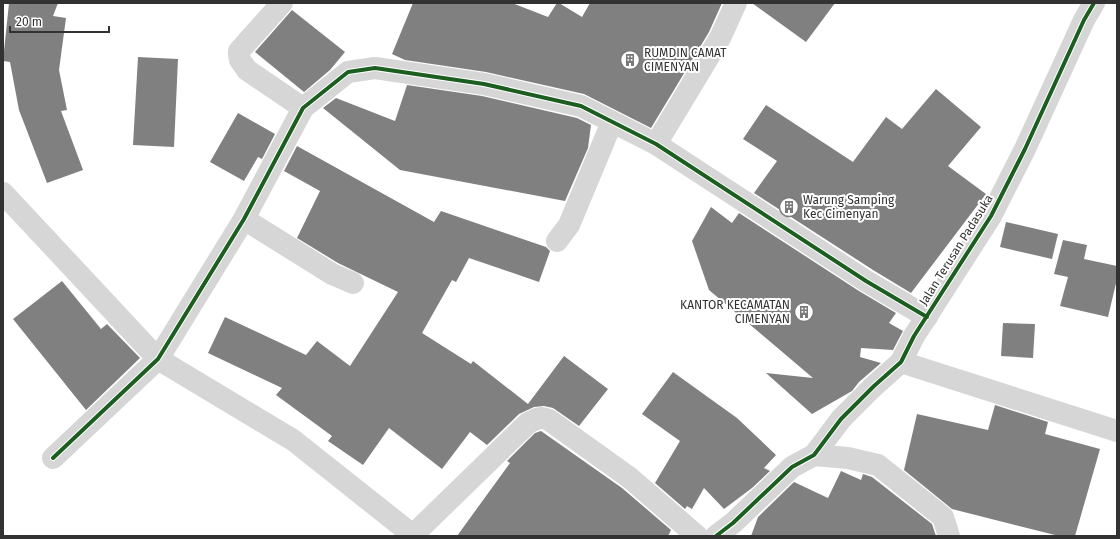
<svg xmlns="http://www.w3.org/2000/svg" width="1120" height="539" viewBox="0 0 1120 539" font-family="'Fira Sans',sans-serif">
  <rect width="100%" height="100%" fill="#fff"/>
  <path fill="#808080" d="M9,3H58L53,16L66,18L59,70L67,110L61,111L83,170L47,183L19,110L10,62L3,61Z
    M413,3H512L548,17L557,3H559L582,17L590,3H722L709,32L651,128L584,94L486,72L405,60L392,54Z
    M752,3H835L806,42Z
    M292,10L345,52L330,70L304,92L255,52Z
    M138,57L178,59L174,147L133,145Z
    M407,85L482,96L577,118L591,125L588,148L565,201L400,170L323,108L336,98L395,121Z
    M936,89L981,127L948,166L986,194L911,293L873,270L754,193L777,161L743,139L766,105L853,162L886,117L902,129Z
    M238,113L275,134L262,159L258,157L244,181L210,162Z
    M297,146L434,222L441,211L546,247L550,251L539,282L469,258L456,282L452,280L422,333L471,364L473,361L528,404L564,356L608,389L579,426L553,408L544,406L534,407L519,414L487,445L470,432L442,469L389,428L363,465L328,441L332,436L276,395L282,388L208,353L225,317L306,355L317,341L350,366L398,292L338,263L297,238L320,191L284,171Z
    M711,207L732,223L739,213L859,291L896,313L889,323L903,331L893,350L861,348L860,357L881,363L859,382L852,391L812,414L766,373L813,378L709,290L692,241Z
    M1006,222L1058,234L1052,259L1000,247Z
    M1063,240L1087,245L1084,259L1117,266V279L1108,317L1060,306L1068,277L1054,274Z
    M62,281L101,329L107,324L140,358L86,410L13,319Z
    M1003,323L1035,324L1033,358L1001,356Z
    M673,372L737,418L776,455L764,468L770,471L752,488L724,509L704,488L692,509L687,506L685,509L655,483L680,441L642,414Z
    M995,405L1048,422L1045,434L1100,449L1075,536H1059L952,509L904,470L917,414L988,430Z
    M541,431L622,488L671,530L668,536H457L510,463L507,461L535,433Z
    M841,471L861,480L863,474L872,477L932,524L936,536H751L758,517L794,482L828,498Z"/>
  <g fill="none" stroke-linecap="round" stroke-linejoin="round">
    <path stroke="#d6d6d6" stroke-width="22" d="M282,3L239,51V55L240,60L247,70L303,108
      M656,144L720,38L736,3
      M3,193L158,359L293,440L414,536
      M244,219L332,274L353,283
      M557,241L569,225L612,122
      M901,362L1117,431
      M814,455L848,458L878,465L943,517L949,536
      M53,458L158,359L244,219L303,108L348,72L375,68L484,84L581,106L656,144L866,281L927,317
      M413,535L528,423C536,419 540,416 549,420L630,478L697,536"/>
    <path stroke="#d6d6d6" stroke-width="22" d="M716,536L733,523L792,467L814,455L841,419L874,386L901,362L914,336L991,216L1025,149L1084,20L1094,3"/>
    <defs>
      <path id="cycleway" d="M53,458L158,359L244,219L303,108L348,72L375,68L484,84L581,106L656,144L866,281L927,317
        M716,536L733,523L792,467L814,455L841,419L874,386L901,362L914,336L991,216L1025,149L1084,20L1094,3"/>
    </defs>
    <use href="#cycleway" stroke="#fff" stroke-width="6"/>
    <use href="#cycleway" stroke="#1b5e20" stroke-width="4"/>
  </g>
  <defs>
    <symbol id="building-ring" viewBox="-11 -11 22 22"><circle r="9.5" fill="#fff" stroke="#7a7a7a" stroke-width="1.5"/><path d="M-4-6H4V6H1V3H-1V6H-4ZM-2.5-4.3h1.7v1.8h-1.7ZM.8-4.3h1.7v1.8H.8ZM-2.5-1h1.7V.8h-1.7ZM.8-1h1.7V.8H.8Z" fill="#7a7a7a"/></symbol>
  </defs>
  <g fill-rule="evenodd">
    <use href="#building-ring" x="619" y="49" width="22" height="22"/>
    <use href="#building-ring" x="778" y="196" width="22" height="22"/>
    <use href="#building-ring" x="793" y="301" width="22" height="22"/>
  </g>
  <g text-anchor="middle" dominant-baseline="central" stroke-width="4" stroke-linejoin="round" paint-order="stroke">
    <g font-size="12" fill="#323232" stroke="#fff" text-anchor="start">
      <text x="644" y="53">RUMDIN CAMAT<tspan x="644" dy="14">CIMENYAN</tspan></text>
      <text x="803" y="200">Warung Samping<tspan x="803" dy="14">Kec Cimenyan</tspan></text>
      <text x="790" y="305" text-anchor="end">KANTOR KECAMATAN<tspan x="790" dy="14">CIMENYAN</tspan></text>
    </g>
    <g font-size="12" fill="#323232" stroke="#fff">
      <text transform="translate(956 250) rotate(-58)">Jalan Terusan Padasuka</text>
    </g>
  </g>
  <rect width="1120" height="539" fill="none" stroke="#323232" stroke-width="8"/>
  <path d="M10 26v6h99v-6" fill="none" stroke="#323232" stroke-width="2"/>
  <text x="16" y="26" font-size="12" fill="#323232" stroke="#ffffff" stroke-width="3" paint-order="stroke">20 m</text>
</svg>
